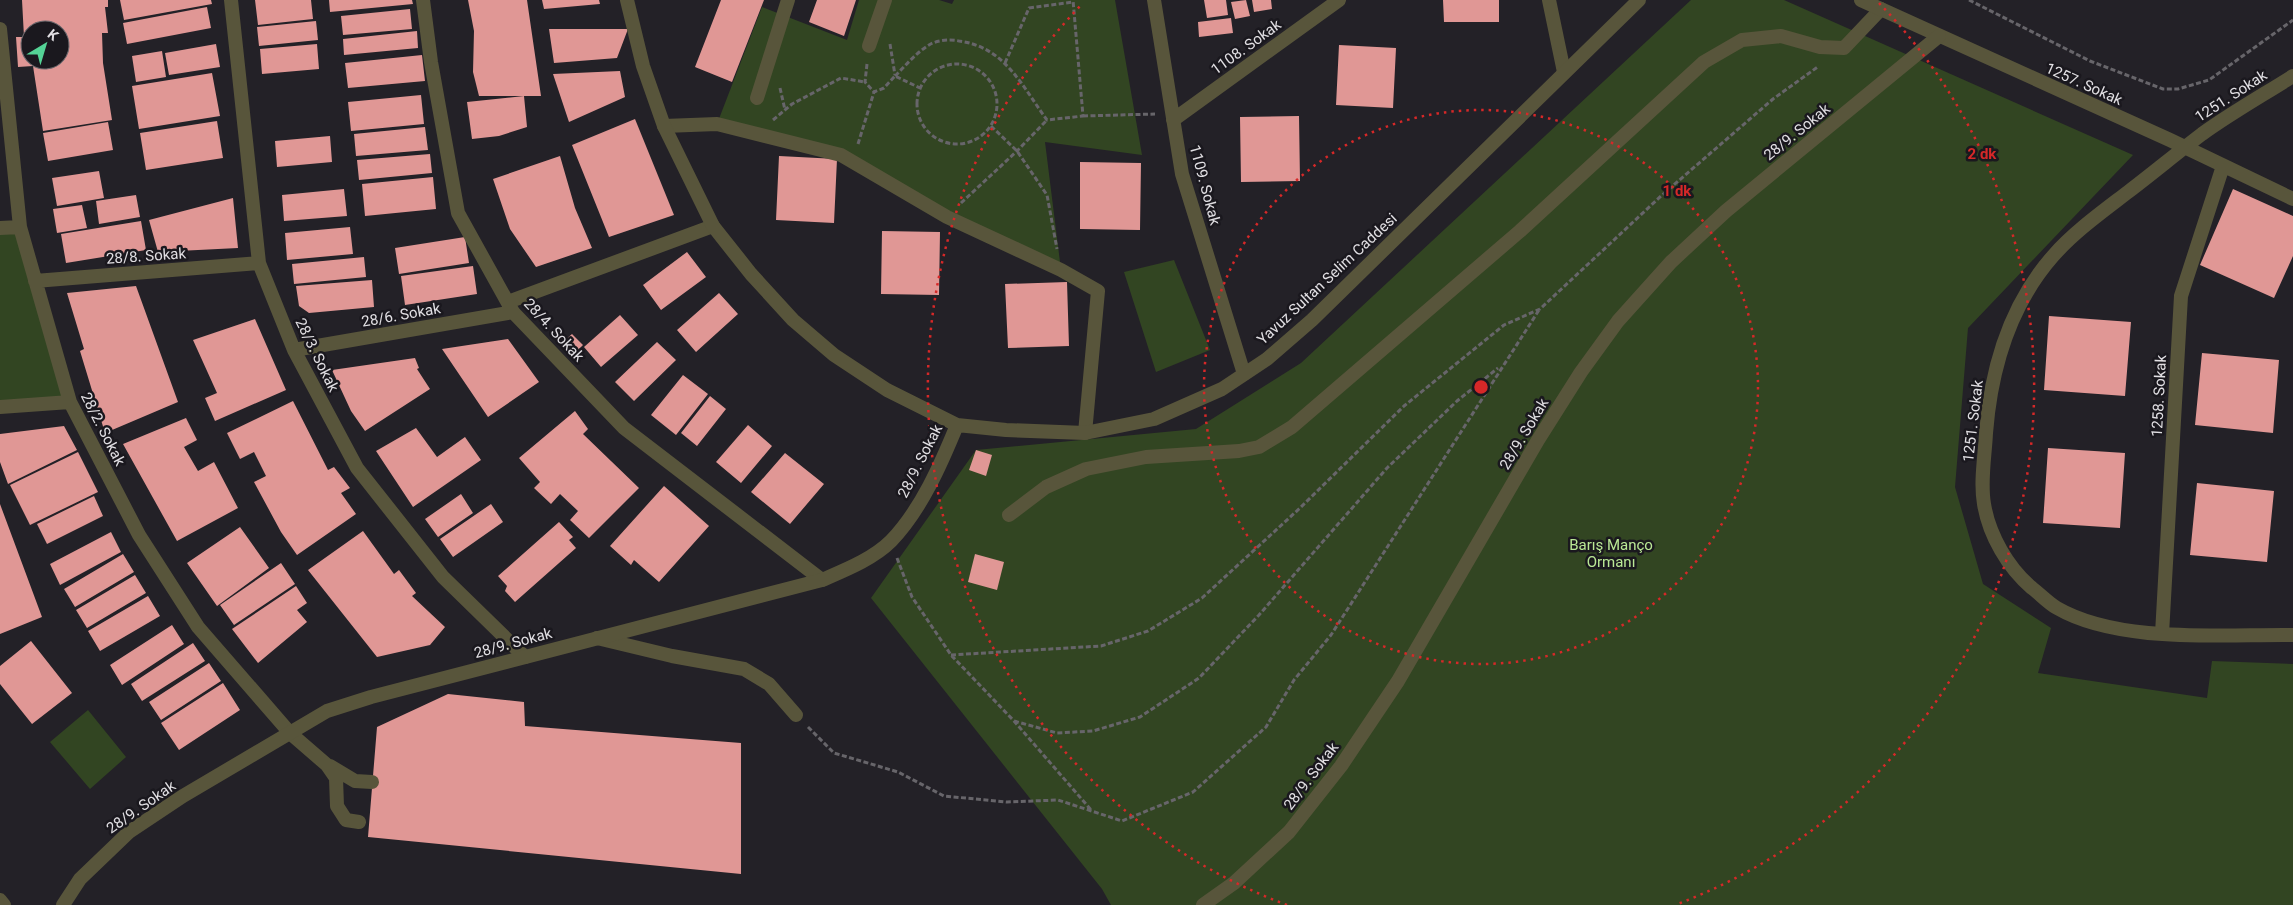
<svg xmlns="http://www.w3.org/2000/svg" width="2293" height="905" viewBox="0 0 2293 905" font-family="Roboto,sans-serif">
  <rect width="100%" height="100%" fill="#232127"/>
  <path fill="#324522" d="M859,0H939L952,4L954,0H1115L1142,155L1045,142L1061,270L841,155L717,124L762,7L847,40Z
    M1691,0H1784L2133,155L1968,328L1955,487L1983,584L2051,628L2038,673L2207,698L2212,661L2293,664V905H1111L1102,889L871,598L976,450L1196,429L1301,363Z
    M20,227L70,402L0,407V228Z
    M1174,260L1210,350L1156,372L1124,272Z
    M88,710L126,757L90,789L50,742Z"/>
  <path fill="#e09795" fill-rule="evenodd" d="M22,0H108V7H105L108,33H102L103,63L112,120L43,131L33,66L18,67L16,37H24ZM30,30H60V60H30Z
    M120,0H211L212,4L124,20Z
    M255,0H311L313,19L258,25Z
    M329,0H412L413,4L330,12Z
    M468,0H527L541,96H479L473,72L474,31Z
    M542,0H599L600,4L544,9Z
    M721,0H764L732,82L695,67Z
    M817,0H856L844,36L809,22Z
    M1204,0H1226L1228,15L1207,18Z
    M1246,0L1250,16L1235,19L1231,2Z
    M1252,0H1271L1272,9L1254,12Z
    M1443,0H1499V22H1444Z
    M207,7L211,28L127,44L123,23Z
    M410,9L412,29L343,35L341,16Z
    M1231,18L1233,33L1199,37L1198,22Z
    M316,21L318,40L259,46L257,27Z
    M549,29H628L617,58L554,63Z
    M417,31L418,48L344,55L343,39Z
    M216,44L220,67L169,75L165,53Z
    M317,44L319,69L262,74L260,49Z
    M1339,45L1396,48L1393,108L1336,105Z
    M162,51L166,77L136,82L132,56Z
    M422,55L425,81L348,88L345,63Z
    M620,71L625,97L569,122L553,74Z
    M212,73L220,116L139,129L132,86Z
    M421,95L424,124L351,131L348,102Z
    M524,96L527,127L499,136L472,139L467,102Z
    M1299,116L1300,181L1241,182L1240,117Z
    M635,119L674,215L609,237L572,145Z
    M217,121L223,158L146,170L140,133Z
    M108,122L113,150L48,161L43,133Z
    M425,127L428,150L356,156L354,134Z
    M330,136L332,162L277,167L275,141Z
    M430,154L432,173L359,180L357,160Z
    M560,156L575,208L592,248L536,267L510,229L493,179Z
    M779,156L837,159L834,223L776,220Z
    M1080,162L1141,163L1140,230L1080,229Z
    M99,171L104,198L57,206L52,178Z
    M433,177L436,209L365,216L362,184Z
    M344,189L347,216L284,221L282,195Z
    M2233,189L2293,216V256L2274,298L2200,265Z
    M136,195L140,217L99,224L96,201Z
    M233,198L238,248L158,252L149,220Z
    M82,205L87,228L57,233L53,209Z
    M141,221L146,250L66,263L61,234Z
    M350,227L353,254L287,260L285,233Z
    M882,231L940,232L939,295L881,294Z
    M465,237L469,263L399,274L395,248Z
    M687,252L706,277L661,310L643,285Z
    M364,257L366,277L294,284L292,264Z
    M473,266L477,294L405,305L401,276Z
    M372,280L374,307L309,313L299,306L296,286Z
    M1067,282L1069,346L1008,348L1005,284Z
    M136,286L178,402L105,433L80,351L84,349L67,293Z
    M719,293L738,314L696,352L677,330Z
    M620,315L638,335L601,367L584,347Z
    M2049,316L2131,322L2125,396L2044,390Z
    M255,319L286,390L215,421L205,398L217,393L193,340Z
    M572,334L583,345L575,353L564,341Z
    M508,339L539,382L488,417L442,349Z
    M657,342L676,360L634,401L615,382Z
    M2202,353L2279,360L2273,433L2195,425Z
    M415,358L419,368L417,369L430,389L365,431L351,411L332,370Z
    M683,375L708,394L676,435L651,415Z
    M710,396L726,409L697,446L681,433Z
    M293,401L328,470L334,467L350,488L341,493L356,514L297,555L281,532L254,482L266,476L254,452L240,459L227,433Z
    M575,411L588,429L583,434L639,488L589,538L570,520L578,511L560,494L551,504L534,488L540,482L519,458Z
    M186,418L197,440L184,447L198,471L214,462L238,508L177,541L123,444Z
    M748,425L772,446L741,483L716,462Z
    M64,426L77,450L8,484L0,462V434Z
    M416,428L437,457L465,437L481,460L413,507L376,451Z
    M2048,448L2125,453L2120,528L2043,523Z
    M976,450L992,455L986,476L969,470Z
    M78,452L98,492L30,525L10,485Z
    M785,453L824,484L790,524L751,492Z
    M2197,483L2274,491L2267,562L2190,555Z
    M664,486L709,526L659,582L634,560L631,565L610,546Z
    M461,494L473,513L438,537L425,519Z
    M94,496L103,516L47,544L37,524Z
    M0,504L42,617L0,634Z
    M491,504L503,522L453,557L440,539Z
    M559,522L573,537L569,540L576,548L515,602L505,591L507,586L498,576Z
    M240,527L269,568L217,606L187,563Z
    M363,531L394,574L399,570L416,593L412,596L445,627L430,645L377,657L308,570Z
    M111,532L121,552L60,585L50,564Z
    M123,554L134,572L75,607L64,589Z
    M975,554L1004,562L997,590L968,582Z
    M281,563L295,584L234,625L220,605Z
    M135,575L146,593L87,628L76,610Z
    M296,586L307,603L297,610L307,622L258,663L232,629Z
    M148,596L160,616L100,651L88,631Z
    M172,625L184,644L122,685L110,665Z
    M31,641L72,693L32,724L0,684V666Z
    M193,643L205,661L142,701L131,684Z
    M209,663L221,681L161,720L149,702Z
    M223,683L240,710L179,750L161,723Z
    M448,694L524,702L525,726L741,743V874L368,837L377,727Z"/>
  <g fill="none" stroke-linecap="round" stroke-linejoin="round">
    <path stroke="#67656a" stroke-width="3" stroke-dasharray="5 2.5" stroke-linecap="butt" d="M1969,0L2090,61L2163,89H2178L2209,80L2293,20
      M890,44L895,75
      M1005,63L1029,8L1073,2
      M867,64L865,82L874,92L884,88L895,76L920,88
      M917 104a40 40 0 1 1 80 0a40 40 0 1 1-80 0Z
      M895,76C906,65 916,53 929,45C937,40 950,39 959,41C1005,47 1022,86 1047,120L1083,116L1073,0
      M780,88L785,110
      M1083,116L1155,114
      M773,120L792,104L841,78L865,82
      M991,126L1017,151L1047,195L1057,249
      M858,144L874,92
      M961,203L1017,151L1047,120
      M897,558L912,597L951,655L1014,721L1092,811
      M951,655L1101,646L1148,631L1202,598L1300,508L1404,406L1504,325L1540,309L1661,196L1773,99L1819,66
      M1014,721L1057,733L1093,731L1140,717L1199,678L1259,615L1387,468L1457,401L1498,368
      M808,727L834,753L898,772L944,796L1007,802L1058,800L1122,821L1193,792L1266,727L1294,680L1331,635L1539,310"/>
    <path stroke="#58553b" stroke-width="14" d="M1009,515L1046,487L1086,469L1146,457L1239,451L1259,447L1292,427L1520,231L1704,62L1742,40L1781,36L1820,47L1844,48L1881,9
      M290,733L327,765L336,778L337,806L346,820L359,822
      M330,766L355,781L372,782"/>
    <path stroke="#58553b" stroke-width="14" d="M231,0L259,263L294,350L357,468L443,577L525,657
      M423,0L431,62L458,213L513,312L624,428L822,580
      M1154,0L1182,174L1244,374
      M1549,0L1564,72
      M1861,0L2170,140L2293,199
      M0,29L20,227L70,402L139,535L198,627L290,733
      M869,46L885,0
      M2293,76C2263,95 2231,113 2202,134C2177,153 2153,173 2128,192C2102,212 2074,232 2053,256C2010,305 1991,369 1986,433C1985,456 1980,481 1984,504C1989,535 2008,568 2032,588C2040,594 2048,603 2057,608C2119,644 2223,634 2293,635
      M757,98L788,0
      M1173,120L1339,0
      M664,126L717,124L841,155L947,217L1061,270L1098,291L1085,433
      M0,228L20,227
      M35,281L259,263
      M508,302L713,226
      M294,350L513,312
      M0,407L70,402
      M2162,634L2181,296L2223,166
      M597,638L672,656L744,669L769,684L796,715"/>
    <path stroke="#58553b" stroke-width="14" d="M627,0L643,66L664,126L713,226L751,274L793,320L834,355L887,390L957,425L1006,430L1085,433L1154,419L1222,389L1267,359L1312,320L1639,0
      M0,900L4,905
      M63,905L80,879L129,832L183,796L327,711L371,697L822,580C845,570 873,559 891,541C921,510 941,464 957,425
      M1203,905L1234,883L1289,832L1341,766L1398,681L1538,440L1581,372L1618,321L1671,262L1726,211L1939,36"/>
  </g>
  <g fill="none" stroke="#d62828" stroke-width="2.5" stroke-dasharray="2.5 5">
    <circle cx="1481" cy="387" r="277"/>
    <path d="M1287 905A553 553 0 0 1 1083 3M1879 3A553 553 0 0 1 1675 905"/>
  </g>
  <g text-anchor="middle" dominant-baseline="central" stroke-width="5" stroke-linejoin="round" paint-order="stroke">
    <g font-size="15" fill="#e1dfe3" stroke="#1a181e">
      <text transform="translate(1246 47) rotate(-36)">1108. Sokak</text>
      <text transform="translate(2084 84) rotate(24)">1257. Sokak</text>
      <text transform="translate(2231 96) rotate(-33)">1251. Sokak</text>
      <text transform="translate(1797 132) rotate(-39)">28/9. Sokak</text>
      <text transform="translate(1205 185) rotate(75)">1109. Sokak</text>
      <text transform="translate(146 256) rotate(-4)">28/8. Sokak</text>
      <text transform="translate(1327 279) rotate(-43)">Yavuz Sultan Selim Caddesi</text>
      <text transform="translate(401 315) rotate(-10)">28/6. Sokak</text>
      <text transform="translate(554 330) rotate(47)">28/4. Sokak</text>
      <text transform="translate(317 355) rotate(64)">28/3. Sokak</text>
      <text transform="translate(2159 396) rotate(-87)">1258. Sokak</text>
      <text transform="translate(1973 421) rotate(-83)">1251. Sokak</text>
      <text transform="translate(103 429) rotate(63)">28/2. Sokak</text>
      <text transform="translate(1524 434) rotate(-59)">28/9. Sokak</text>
      <text transform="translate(920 461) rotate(-63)">28/9. Sokak</text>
      <text transform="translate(513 643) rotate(-15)">28/9. Sokak</text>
      <text transform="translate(1311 776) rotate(-53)">28/9. Sokak</text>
      <text transform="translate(141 807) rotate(-35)">28/9. Sokak</text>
    </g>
    <g font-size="15" fill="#bae895" stroke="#1a181e">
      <text x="1611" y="545">Barış Manço<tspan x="1611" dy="17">Ormanı</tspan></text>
    </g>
  </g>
  <circle cx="1481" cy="387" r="8" fill="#d62828" stroke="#1a181e" stroke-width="2.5"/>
  <g font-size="15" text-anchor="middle" font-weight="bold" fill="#d62828" stroke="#1a181e" stroke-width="5" stroke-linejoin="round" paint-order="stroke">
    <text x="1982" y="159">2 dk</text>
    <text x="1677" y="196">1 dk</text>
  </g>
  <g transform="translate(45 45) rotate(38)"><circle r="24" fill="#1a181e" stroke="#6a686d"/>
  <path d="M0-4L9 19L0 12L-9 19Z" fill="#54d396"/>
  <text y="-8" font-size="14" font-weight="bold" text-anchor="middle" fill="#e1dfe3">K</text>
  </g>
</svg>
